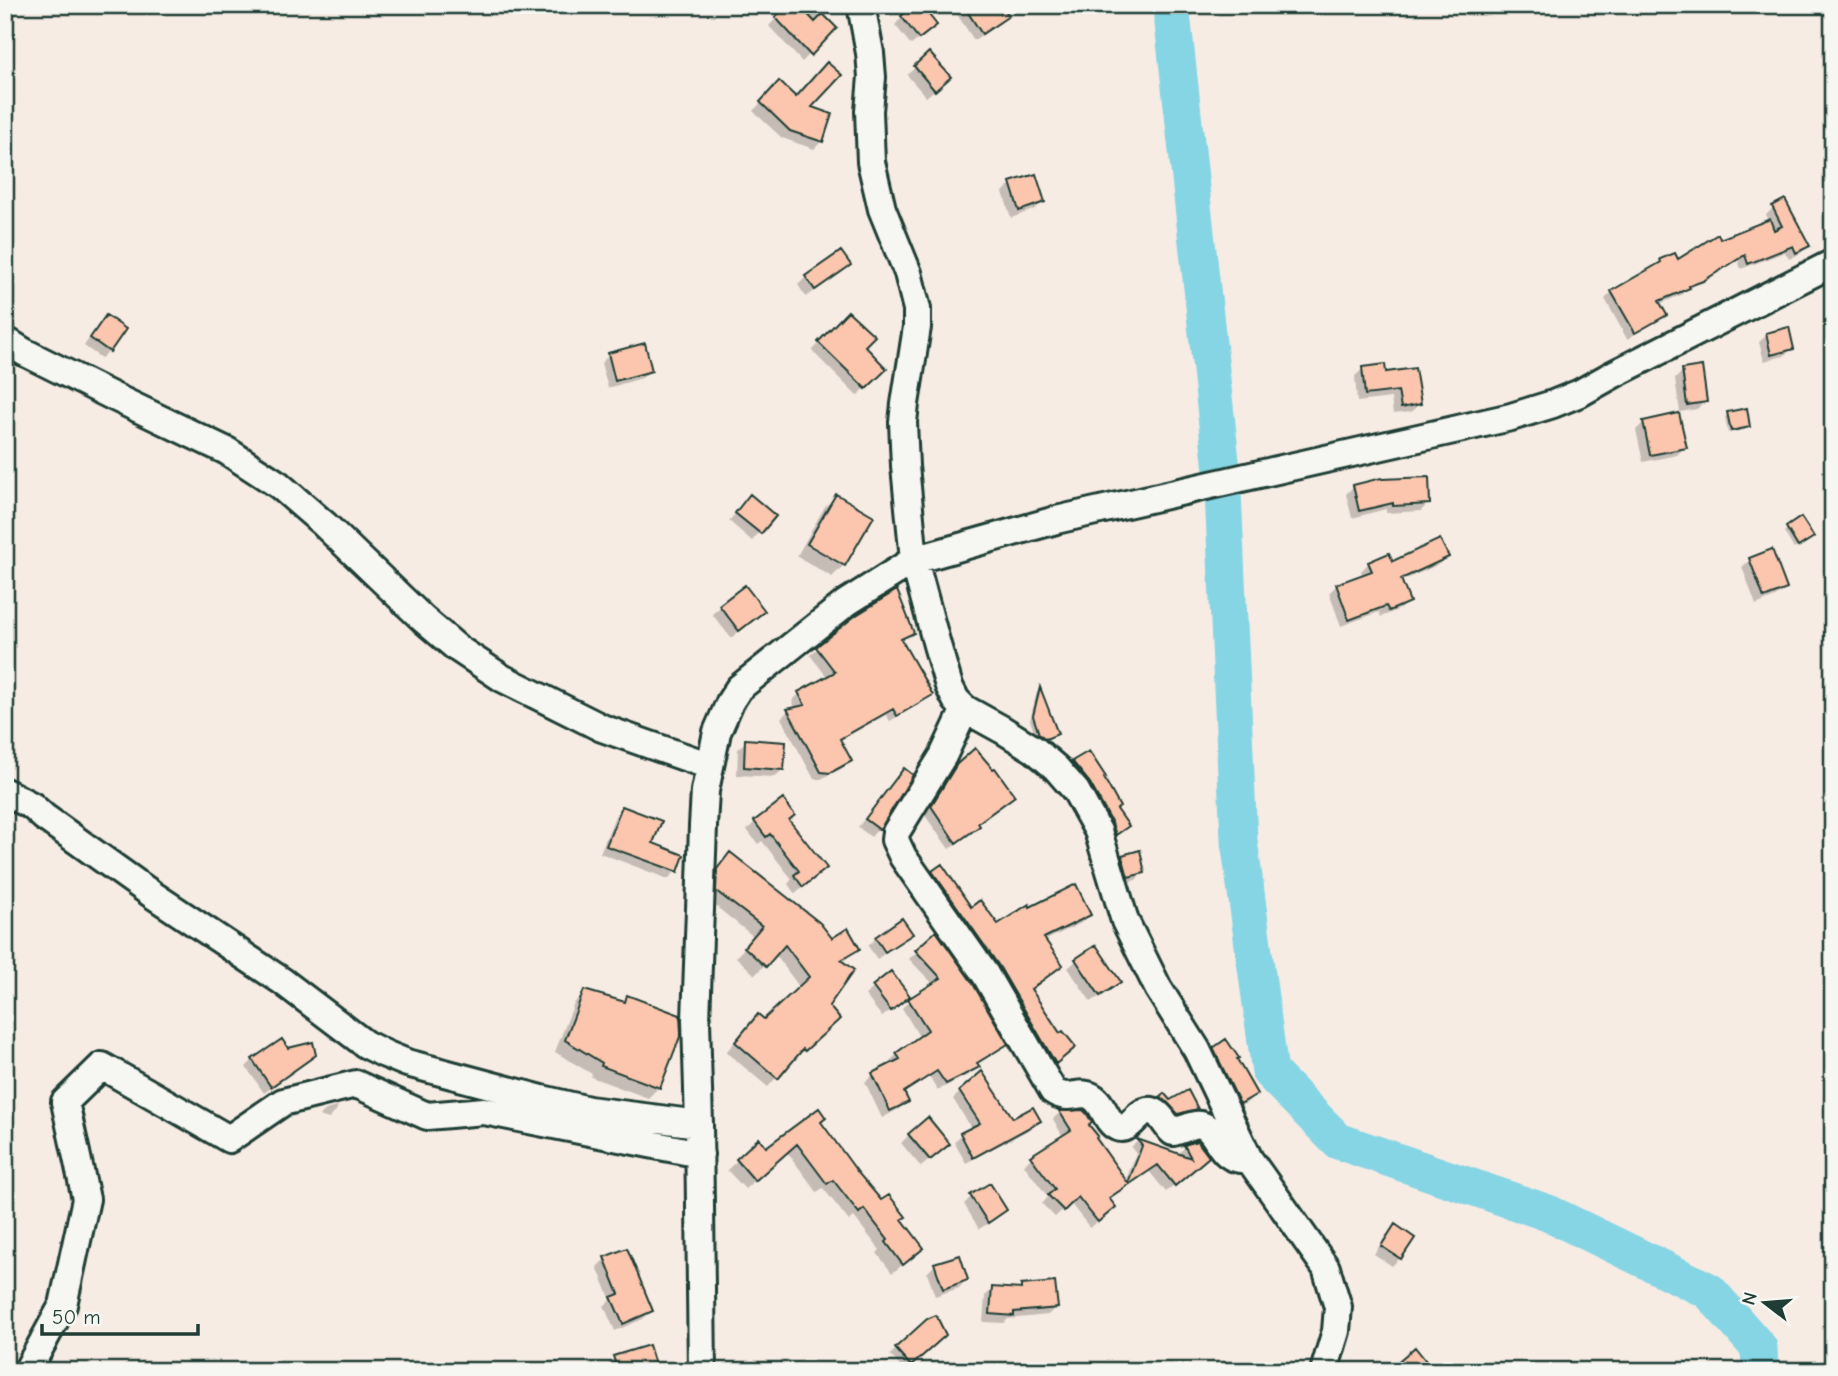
<svg xmlns="http://www.w3.org/2000/svg" width="1838" height="1376" viewBox="0 0 1838 1376" font-family="'Comic Neue',sans-serif">
  <rect width="100%" height="100%" fill="#f7ece4"/>
  <filter id="ink" filterUnits="userSpaceOnUse"><feTurbulence type="fractalNoise" baseFrequency=".0143" numOctaves="2"/><feDisplacementMap in="SourceGraphic" scale="14" xChannelSelector="R" yChannelSelector="G"/><feConvolveMatrix kernelMatrix="1 2 1 2 8 2 1 2 1" color-interpolation-filters="sRGB"/></filter>
  <g filter="url(#ink)">
    <path fill="#0003" d="M789,5H822L813,6L835,28L802,62L769,26Z
      M954,5H999L1006,16L999,24L974,40L952,7Z
      M902,17L927,33L911,45L895,25Z
      M929,55L941,85L926,97L907,75Z
      M1833,72V91L1823,81Z
      M779,84L809,108L822,141L814,149L782,138L753,111Z
      M1034,176L1043,202L1035,209L1011,218L1003,192L1011,184Z
      M1773,208L1808,246L1801,253L1789,259L1785,252L1741,269L1738,260L1685,291L1681,295L1659,304L1664,314L1657,321L1627,339L1605,299L1612,292L1653,268L1661,261H1677L1720,241L1770,221L1766,215Z
      M840,253L848,265L841,273L806,297L798,285L806,277Z
      M848,313L863,346L885,369L857,396L812,351Z
      M106,318L109,351L101,358L84,346L98,325Z
      M1767,335L1792,349L1784,356L1764,361L1759,342Z
      M609,355L650,371L642,378L608,388L601,363Z
      M1363,369L1384,374L1419,404L1411,412L1393,414L1391,398L1357,402L1355,376Z
      M1683,371L1705,401L1697,409L1680,412L1675,379Z
      M1728,414L1748,427L1745,430L1728,433L1725,417Z
      M1644,422L1685,447L1677,455L1643,462L1636,430Z
      M1354,486L1428,503L1421,511L1386,513V509L1352,518L1346,494Z
      M836,496L844,565L832,577L797,556L824,508Z
      M743,504L773,516L752,541L729,521Z
      M1787,529L1808,540L1794,549L1784,532Z
      M1447,556L1439,564L1400,582L1408,601L1400,609L1381,617L1379,612L1341,626L1329,593L1337,585L1363,576L1361,571L1369,563L1392,564Z
      M1750,560L1785,588L1777,596L1756,605L1742,567Z
      M744,587L755,618L731,638L712,614Z
      M912,632L900,641L930,694L923,702L890,721L886,715L839,741L850,760L843,768L821,779H814L781,718L788,711L796,709L792,701L799,694L828,678L810,655L818,648Z
      M1039,690L1056,734L1053,737L1042,741L1036,738L1030,720L1037,692Z
      M746,741L783,769L775,777L737,775L738,749Z
      M1088,753L1115,809L1120,832L1109,840L1066,769L1073,763Z
      M958,765L1013,796L1005,803L976,824L978,826L970,833L949,849L924,814L950,773Z
      M910,775L878,829L871,837L858,827L896,778Z
      M623,808L651,844L676,871L668,879L600,853L615,816Z
      M787,820L825,868L795,894L788,884L792,879L762,841L758,844L747,830L755,822Z
      M730,854L831,941L858,949L841,963L827,1006L829,1028L795,1059L793,1058L768,1087L726,1052L749,1026L764,1021L800,988L775,954L755,975L736,957L754,937L708,900V880Z
      M1122,856L1143,872L1136,880L1121,884L1115,864Z
      M933,872L971,909L998,927L1030,909L1089,915L1081,923L1044,941L1061,965L1053,973L1029,990L1066,1055L1047,1071L925,880Z
      M910,933L903,941L877,959L868,946L876,938Z
      M935,934L1005,1044L998,1051L976,1065L977,1067L970,1074L938,1090L929,1077L903,1094L907,1101L899,1109L882,1118L865,1082L873,1075L892,1065L890,1061L897,1054L920,1038L902,1008L909,1001L934,985L909,959Z
      M1095,948L1118,981L1111,989L1091,1002L1068,968L1076,961Z
      M891,974L900,1003L882,1017L865,995Z
      M585,992L622,1003L628,997L659,1087L648,1098L591,1077L592,1074L555,1052L574,1003Z
      M1215,1049L1255,1094L1248,1102L1232,1111L1207,1057Z
      M314,1055L307,1062L264,1093L246,1067L253,1060Z
      M1110,1091L1118,1105L1115,1108L1106,1094Z
      M960,1092L1012,1121H1039L1032,1128L966,1163L954,1142L961,1135L972,1129L953,1099Z
      M1164,1096L1170,1103L1196,1109L1188,1116L1170,1121L1153,1105Z
      M338,1106L336,1111L329,1119L319,1116L326,1110Z
      M1060,1112H1082L1087,1126L1094,1138L1125,1182L1136,1154L1131,1147L1138,1141L1177,1155L1185,1147L1197,1143L1200,1165L1166,1192L1149,1171L1108,1199L1107,1214L1090,1228L1070,1203L1055,1217L1042,1204L1048,1197L1024,1165L1031,1158L1063,1137L1053,1119Z
      M819,1122L881,1203L900,1220L913,1257L892,1273L877,1253L880,1250L854,1217L849,1221L823,1188L817,1192L787,1152L745,1189L727,1170L758,1141L766,1150Z
      M909,1135L940,1151L921,1167L901,1143Z
      M971,1197L1005,1210L997,1218L979,1229L964,1204Z
      M1395,1227L1413,1238L1400,1258L1392,1266L1374,1254L1387,1234Z
      M605,1259L651,1311L643,1319L615,1331L604,1306L611,1300L597,1267Z
      M935,1265L966,1280L959,1288L935,1296L927,1273Z
      M1022,1287L1056,1307L1048,1315L1008,1319L1004,1323L983,1322L985,1296L993,1289L1018,1290Z
      M937,1341L904,1371L890,1355L896,1349Z
      M614,1358L655,1371H608L607,1365Z"/>
    <g fill="none" stroke-linecap="round" stroke-linejoin="round">
      <path stroke="#86d5e4" stroke-width="37" d="M1171,5L1222,470L1239,840L1270,1072L1338,1141L1548,1213L1709,1291L1759,1348L1760,1371"/>
    </g>
    <path fill="#fcc6ae" stroke="#1f3d34" stroke-width="2" d="M787,5H799L815,22L823,14L837,28L811,56L775,17Z
      M914,5H921L937,25L919,39L901,16Z
      M963,5H1002L1009,16L982,34Z
      M929,52L951,77L935,91L914,66Z
      M827,62L842,75L812,107L832,114L823,142L790,131L760,102L779,81L796,97Z
      M1036,174L1045,202L1019,211L1010,182Z
      M1785,199L1810,246L1796,253L1793,246L1748,264L1745,255L1703,281L1689,286L1690,288L1659,301L1667,315L1635,333L1611,291L1661,262L1660,259L1675,253L1678,259L1718,234L1720,239L1770,219L1774,230L1782,226L1772,206Z
      M841,251L851,265L815,290L805,276Z
      M848,311L875,336L865,346L887,369L866,389L818,342Z
      M106,315L126,329L110,352L90,338Z
      M1789,327L1794,349L1771,355L1766,333Z
      M645,343L652,371L615,381L608,353Z
      M1385,364L1386,372L1415,368L1421,404L1401,408L1398,391L1365,395L1362,367Z
      M1702,366L1707,402L1687,405L1682,369Z
      M1747,408L1750,427L1731,431L1727,412Z
      M1679,413L1687,448L1650,455L1643,421Z
      M1429,477L1430,504L1393,506V503L1359,511L1353,485L1381,478L1382,479Z
      M750,494L776,516L761,534L735,513Z
      M836,494L874,516L845,566L807,544Z
      M1801,517L1814,537L1798,547L1786,527Z
      M1440,539L1449,557L1401,579L1410,602L1389,611L1386,606L1349,620L1336,584L1372,571L1368,562L1389,553L1393,561Z
      M1772,549L1787,589L1764,598L1749,558Z
      M745,585L765,611L739,631L719,605Z
      M897,590L914,633L901,639L933,695L897,716L893,709L840,739L852,761L830,773L821,772L787,709L805,705L798,692L835,672L816,647L855,616Z
      M1040,687L1058,734L1046,739L1039,734L1033,716Z
      M745,739L786,742L784,770L744,767Z
      M975,748L993,769L995,768L1015,796L978,823L980,826L956,843L931,806L957,764Z
      M1089,751L1106,777L1104,778L1120,807L1117,809L1129,826L1116,835L1112,823L1090,783L1072,761Z
      M904,768L913,775L880,830L865,819Z
      M783,799L795,815L789,820L827,868L803,887L794,875L799,871L770,834L766,837L754,821Z
      M622,806L662,821L653,843L684,855L678,872L606,846Z
      M1140,850L1145,873L1128,877L1122,855Z
      M730,852L820,923L832,938L848,928L860,949L841,960L854,970L829,1006L840,1019L805,1051L803,1049L778,1079L735,1042L758,1014L764,1019L809,977L785,945L766,967L744,947L762,926L716,891L717,869Z
      M942,864L971,907L980,900L998,924L1029,904L1030,907L1076,884L1091,915L1044,938L1063,965L1031,989L1060,1033L1063,1031L1076,1047L1056,1064L999,966L932,871Z
      M902,918L913,934L885,952L875,937Z
      M936,931L972,982L1008,1044L977,1063L980,1067L946,1084L937,1071L904,1092L909,1102L890,1111L872,1073L900,1059L896,1053L928,1030L908,999L941,978L915,950Z
      M1096,945L1121,982L1100,996L1075,959Z
      M891,971L910,996L891,1011L872,986Z
      M584,990L625,1002L627,995L680,1015L681,1034L660,1088L601,1066L602,1063L565,1040Z
      M282,1039L288,1048L313,1042L316,1055L271,1087L252,1059Z
      M1226,1039L1239,1058L1237,1059L1257,1094L1240,1104L1213,1048Z
      M982,1071L1013,1118L1033,1107L1041,1121L973,1158L960,1133L980,1123L959,1091Z
      M1188,1090L1198,1109L1178,1114L1168,1103L1159,1097L1164,1093L1170,1100Z
      M819,1108L826,1118L821,1122L859,1174L881,1200L889,1195L906,1217L902,1219L924,1248L903,1265L886,1242L888,1240L864,1209L859,1213L833,1180L827,1184L797,1144L755,1181L736,1159L759,1138L766,1147Z
      M1083,1110L1087,1114L1092,1123L1089,1125L1098,1136L1096,1138L1128,1183L1142,1146L1137,1139L1191,1158L1184,1145L1197,1141L1209,1157L1175,1186L1158,1165L1109,1198L1116,1207L1098,1222L1078,1197L1064,1211L1048,1195L1055,1189L1030,1156L1071,1130L1059,1111Z
      M928,1117L950,1144L930,1160L908,1134Z
      M990,1183L1007,1210L988,1223L970,1195Z
      M1395,1224L1415,1238L1401,1259L1381,1246Z
      M627,1248L653,1311L623,1324L611,1297L619,1294L604,1257Z
      M960,1255L968,1280L943,1289L934,1263Z
      M1055,1282L1058,1308L1014,1312V1316L990,1314L992,1287L1021,1289V1285Z
      M936,1315L946,1335L911,1366L895,1348L927,1319Z
      M649,1345L657,1371H618L613,1356Z
      M1415,1347L1434,1371H1387Z"/>
    <g fill="none" stroke-linecap="round" stroke-linejoin="round">
      <defs>
        <path id="minor" d="M5,340L24,352L110,395L227,451L279,485L324,524L423,619L457,648L502,678L602,728L710,766
          M965,709L943,756L896,832L895,840L903,857L985,974L1053,1091C1070,1103 1080,1088 1094,1098C1104,1105 1106,1122 1117,1127C1129,1132 1135,1116 1144,1112C1159,1106 1164,1125 1173,1132C1181,1131 1193,1123 1201,1125C1220,1130 1217,1163 1249,1159
          M5,792L32,806L44,817L153,895L282,981L365,1044L385,1054L407,1063L542,1099L589,1110L699,1124
          M27,1371L63,1305L86,1199L65,1102L102,1066L229,1139L283,1102L356,1084L427,1116L484,1111L700,1154
          M702,1371L699,1124L696,1020L703,826L705,791L717,732L730,702L739,688L846,603L914,560L905,466L903,422L905,404L917,327V309L908,273L882,209L871,162L869,111L872,77L870,53L861,5
          M1324,1371L1336,1331L1338,1307L1326,1268L1249,1159L1197,1050L1158,988L1125,921L1098,831L1076,791L1056,768L1035,750L1003,730L965,709L956,700L949,686L937,645L914,560L1056,520L1511,417L1553,404L1580,393L1614,374L1833,263"/>
      </defs>
      <use href="#minor" stroke="#1f3d34" stroke-width="32"/>
      <use href="#minor" stroke="#f6f6f2" stroke-width="26"/>
    </g>
  </g>
  <rect width="1838" height="1376" fill="none" stroke="#f6f6f2" stroke-width="28"/>
  <rect x="14" y="14" width="1810" height="1348" fill="none" stroke="#1f3d34" stroke-width="2.5" filter="url(#ink)"/>
  <g transform="translate(1765 1303) rotate(286)" stroke="#f6f6f2" stroke-width="5" paint-order="stroke">
  <path d="M0-5L12 26L0 18L-12 26Z" fill="#1f3d34"/>
  <text y="-10" font-size="19" font-weight="bold" text-anchor="middle" fill="#1f3d34">N</text>
  </g>
  <path d="M42 1324v10h156v-10" fill="none" stroke="#1f3d34" stroke-width="3.5"/>
  <text x="52" y="1324" font-size="21" fill="#1f3d34" stroke="#f6f6f2" stroke-width="5" paint-order="stroke">50 m</text>
</svg>
